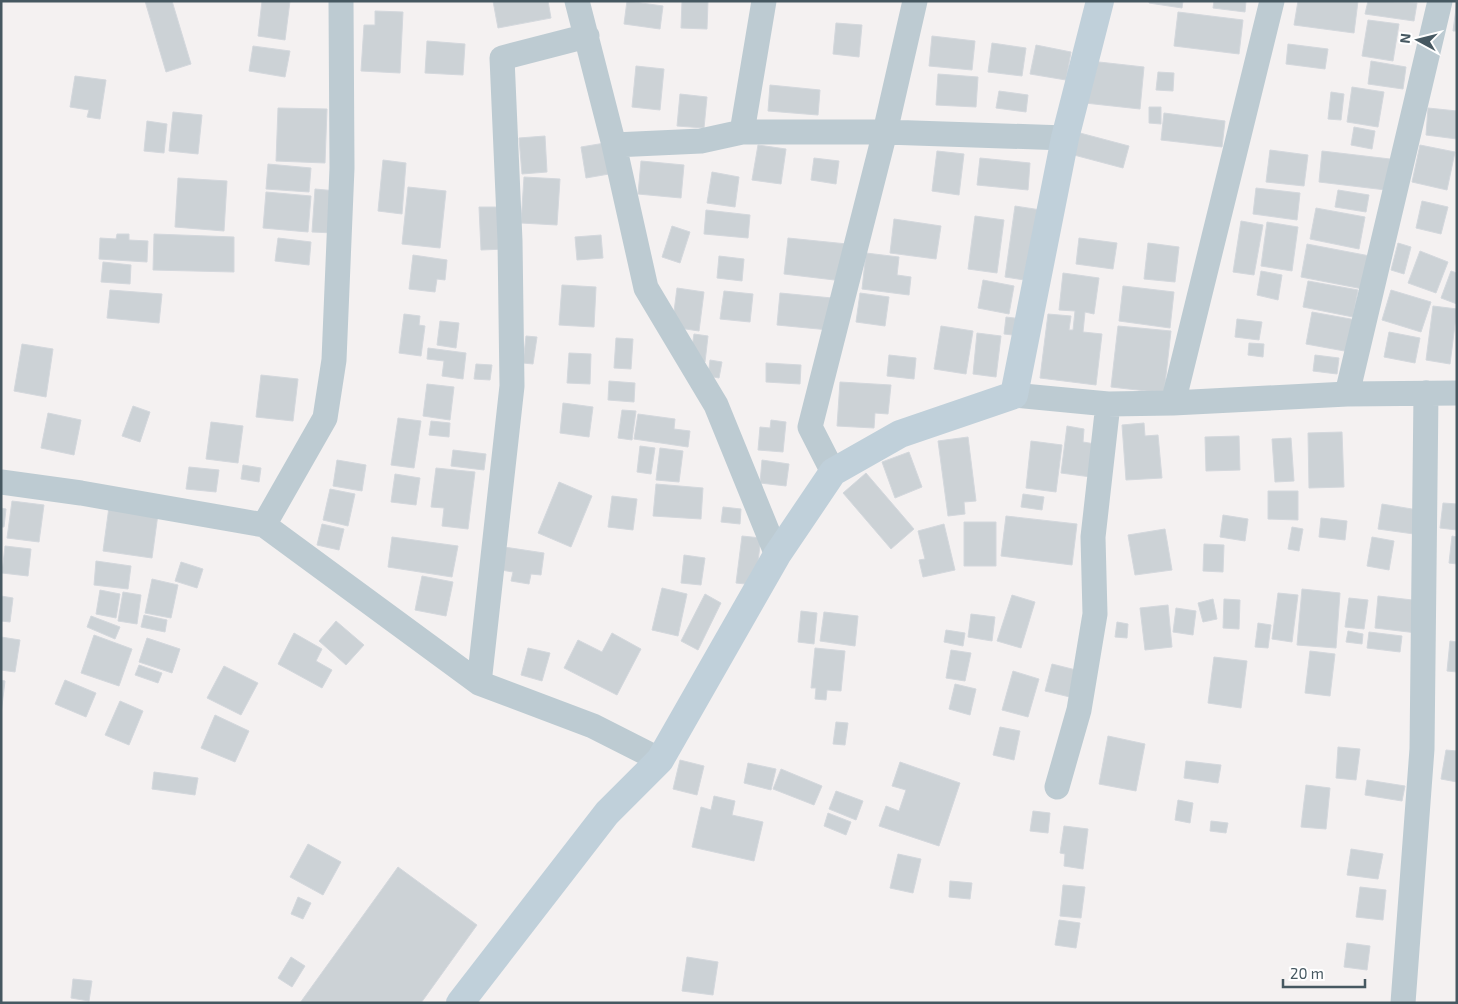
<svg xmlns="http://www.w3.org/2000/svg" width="1458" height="1004" viewBox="0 0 1458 1004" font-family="'Exo 2',sans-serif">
  <rect width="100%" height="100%" fill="#f4f1f1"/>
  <path fill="#ccd2d6" stroke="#d4d8dd" d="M145,1H172L191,64L166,72Z
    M262,1H290L285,40L258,36Z
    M493,1H548L551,18L498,28Z
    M627,1L663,6L660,29L624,24Z
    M682,1H708L707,29L681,28Z
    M1149,1H1183L1182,8L1149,3Z
    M1214,1H1246L1245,12L1213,8Z
    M1298,1H1358L1354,33L1294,25Z
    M1368,1L1417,3L1414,21L1365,14Z
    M1457,1V31H1453Z
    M375,11L403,12L400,73L361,71L364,25H375Z
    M1178,12L1243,20L1239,54L1174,46Z
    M1368,20L1399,24L1393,61L1362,56Z
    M836,23L862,25L859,57L833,54Z
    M932,36L975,41L972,70L929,66Z
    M427,41L465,44L463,75L425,73Z
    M992,43L1026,48L1022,76L988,72Z
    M1288,44L1328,49L1325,69L1286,64Z
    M1036,45L1071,52L1066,80L1030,74Z
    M253,46L290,51L285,77L249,71Z
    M1090,61L1144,67L1140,109L1085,103Z
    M1371,61L1406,67L1403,89L1368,84Z
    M636,66L664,69L660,110L632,107Z
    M1158,72L1174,73L1173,91L1156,90Z
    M938,74L978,77L976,107L936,105Z
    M75,76L106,80L100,119L87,117L89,110L70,107Z
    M770,85L820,90L818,115L768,111Z
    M1352,87L1384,92L1378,127L1347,122Z
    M999,91L1028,95L1026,112L996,108Z
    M1331,92L1344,94L1341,120L1328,119Z
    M680,94L707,97L704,128L677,126Z
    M1149,107H1161V124L1149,123Z
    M278,108L327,109L325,163L276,161Z
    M1428,108L1457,111V139L1426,135Z
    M173,112L202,115L198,154L169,151Z
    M1164,113L1225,121L1222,147L1161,140Z
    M147,121L167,124L164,153L144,151Z
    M1354,127L1375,131L1372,149L1351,145Z
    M1080,133L1129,146L1123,168L1074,155Z
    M545,136L547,172L522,174L519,138Z
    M605,143L609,174L586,178L581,147Z
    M758,145L786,149L781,184L752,180Z
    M1420,145L1455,152L1447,190L1412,182Z
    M1270,150L1308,155L1304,186L1266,182Z
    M937,151L964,154L959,195L932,191Z
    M1322,151L1390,159L1386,190L1319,182Z
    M814,158L839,161L836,184L811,180Z
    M980,158L1030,163L1028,190L977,185Z
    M383,160L406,163L402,214L378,211Z
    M641,161L684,165L681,198L638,194Z
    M268,164L311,168L309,192L266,189Z
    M712,172L739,177L735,207L707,203Z
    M524,177L560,179L557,225L521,223Z
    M178,178L227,181L224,231L175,227Z
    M408,187L446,191L440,248L402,244Z
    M1256,188L1300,193L1297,220L1253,214Z
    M315,189L337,191L334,233L312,232Z
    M1338,190L1369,195L1366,212L1335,207Z
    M266,192L311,196L308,232L263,228Z
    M1422,201L1448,207L1441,234L1416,228Z
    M1015,206L1041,210L1031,281L1005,277Z
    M479,207H506V249L481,250Z
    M1316,208L1365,217L1359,249L1310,239Z
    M706,210L750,215L748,238L704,234Z
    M975,216L1004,220L997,273L968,269Z
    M894,219L941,226L936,259L890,253Z
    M1241,221L1263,225L1254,275L1233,272Z
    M1267,222L1298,227L1292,271L1261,266Z
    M672,226L690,232L680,263L662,257Z
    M117,234H129V240L148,241L147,262L99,259L100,238L116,239Z
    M154,234L234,237V272L153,270Z
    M601,235L603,258L577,260L575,237Z
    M278,238L311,242L309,265L275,261Z
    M788,238L847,244L843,281L784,274Z
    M1079,238L1117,243L1113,269L1076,264Z
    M1148,243L1179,247L1175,282L1144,279Z
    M1398,243L1411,247L1404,274L1391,270Z
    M1307,244L1370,256L1363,289L1301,277Z
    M1420,251L1448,262L1436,293L1408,283Z
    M866,253L899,257L897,275L911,277L909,295L862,289Z
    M413,255L447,260L445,280L437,279L435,292L409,289Z
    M719,256L744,259L742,281L717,278Z
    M103,262L131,265L130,284L101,282Z
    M1261,271L1282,275L1278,300L1257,295Z
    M1451,271L1457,273V304L1441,298Z
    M1063,273L1099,278L1094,314L1085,312L1083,332L1102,334L1096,385L1040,378L1048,314L1071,316L1069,330H1073L1075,311L1059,310Z
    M983,280L1014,286L1009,314L978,308Z
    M1308,281L1358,290L1353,317L1303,307Z
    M562,285L596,287L594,327L559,325Z
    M1123,286L1174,292L1170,328L1119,321Z
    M677,288L704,292L699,331L672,327Z
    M110,290L162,294L159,323L107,318Z
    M1391,290L1431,302L1421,332L1382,320Z
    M724,291L753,294L750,322L720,319Z
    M780,293L832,298L829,330L777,325Z
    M860,293L889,297L885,326L856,322Z
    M1433,306L1457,309L1450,364L1426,360Z
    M1312,312L1356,320L1350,352L1306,344Z
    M404,314L420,316L419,325L425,326L421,356L399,353Z
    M1006,317L1023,319L1021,336L1004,334Z
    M1237,319L1262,322L1259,340L1235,337Z
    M440,321L459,323L456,348L437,345Z
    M941,326L973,331L966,374L934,369Z
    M1118,326L1171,331L1164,393L1111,387Z
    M1389,332L1420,338L1415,363L1384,357Z
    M977,333L1001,336L996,377L973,374Z
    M694,334L708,336L705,362L690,360Z
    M526,336L537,337L533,364L523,363Z
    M616,338L633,339L631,369L614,368Z
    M1249,343L1264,344L1263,357L1248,355Z
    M22,344L53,349L46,397L14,391Z
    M428,348L466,353L463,379L442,376L444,361L427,359Z
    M569,353L591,354L590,384L567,383Z
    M889,355L916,358L914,379L887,376Z
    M1315,355L1339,358L1337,374L1313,371Z
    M710,360L722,362L719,378L708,376Z
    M766,363L801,365L800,384L766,382Z
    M476,364L492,365L490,380L474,379Z
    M261,375L298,379L293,421L256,417Z
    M609,381L635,383L634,402L608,400Z
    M840,382L891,385L888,414L875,413L874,428L837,426Z
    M427,384L454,387L450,420L423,416Z
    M563,403L593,407L589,437L560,433Z
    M133,406L150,412L140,442L122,436Z
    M622,410L636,411L632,440L618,438Z
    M48,413L81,420L74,455L41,448Z
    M638,414L675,419L674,429L690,431L688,447L634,439Z
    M398,418L421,421L414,468L391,465Z
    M771,420L786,422L783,452L758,450L760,427L770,428Z
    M431,421L450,423L449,437L429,435Z
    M211,422L243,426L238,463L206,459Z
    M1144,423L1145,436L1158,435L1162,478L1126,480L1122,425Z
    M1067,426L1084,429L1083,442L1095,444L1091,477L1061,473Z
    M1342,432L1344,487L1309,488L1308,433Z
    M1239,436L1240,470L1206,471L1205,437Z
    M968,437L976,501L964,502L965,514L948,516L938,441Z
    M1291,438L1294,481L1275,482L1272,439Z
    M1031,441L1062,445L1056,492L1026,488Z
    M640,446L655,448L651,474L637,472Z
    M660,448L683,451L679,482L656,480Z
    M453,450L486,454L484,470L451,466Z
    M909,452L922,487L895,498L882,462Z
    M337,460L366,465L362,491L333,486Z
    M762,460L789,464L786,486L760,483Z
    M243,465L261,468L259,482L241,479Z
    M189,467L219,470L216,492L186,489Z
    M436,468L475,472L468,529L442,526L444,508L431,507Z
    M866,473L914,529L891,549L843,493Z
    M395,474L420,478L416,505L391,502Z
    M559,482L592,496L571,547L538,533Z
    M656,484L703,488L701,519L653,516Z
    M330,489L355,494L348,526L323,520Z
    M1268,491H1298V520L1268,519Z
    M1023,494L1044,497L1042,510L1021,507Z
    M612,496L637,499L633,530L608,527Z
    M12,501L44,505L39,542L7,538Z
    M1443,503L1457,504V530L1440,528Z
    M1382,504L1418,510L1414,534L1378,529Z
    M109,507L158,514L152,558L103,551Z
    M723,507L741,509L740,524L721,522Z
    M1,508L6,509L4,527H1Z
    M1223,515L1248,519L1245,541L1220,537Z
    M1006,516L1077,524L1072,565L1001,556Z
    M1321,518L1347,521L1345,540L1319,537Z
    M964,522H996V566H964Z
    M322,524L344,529L339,550L317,545Z
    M944,524L955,570L923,577L919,560L925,559L918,531Z
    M1292,527L1303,529L1299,551L1288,549Z
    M1165,529L1172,570L1135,575L1128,535Z
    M742,536L761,538L755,585L736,583Z
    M1452,536L1457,537V564L1449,563Z
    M392,537L458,546L452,577L388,567Z
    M1372,537L1394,541L1389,570L1367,566Z
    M1204,544L1224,545L1223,572L1203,571Z
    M5,546L31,549L28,576L2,573Z
    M504,547L544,553L541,575L531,574L529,584L511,581L513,572L501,570Z
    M684,555L705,558L701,585L681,583Z
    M96,561L131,566L128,589L94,585Z
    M181,562L203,569L197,588L175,581Z
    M422,576L453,582L446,616L415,610Z
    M152,579L178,585L171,618L145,613Z
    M662,588L687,594L678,636L652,630Z
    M1302,589L1340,593L1336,648L1297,645Z
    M100,590L120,594L116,618L96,614Z
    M123,592L141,595L137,624L118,621Z
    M1278,593L1298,595L1292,642L1272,639Z
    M705,594L721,603L698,650L681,641Z
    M1012,595L1035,602L1021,648L997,641Z
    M1,596L13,598L10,622L1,621Z
    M1378,596L1421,601L1417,633L1375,628Z
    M1349,598L1368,600L1364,629L1345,627Z
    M1213,599L1217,619L1203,622L1198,603Z
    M1224,599L1240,600L1239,629L1223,628Z
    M1168,605L1172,647L1145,650L1140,608Z
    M1176,608L1196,611L1193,635L1173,632Z
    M801,611L817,613L814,644L798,642Z
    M824,612L858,616L855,646L820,641Z
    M971,614L995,617L992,641L968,637Z
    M144,615L167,620L165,632L141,627Z
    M91,616L120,627L115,639L87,627Z
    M336,621L364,645L346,665L319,641Z
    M1117,622L1128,624L1127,638L1115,637Z
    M1258,623L1271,625L1268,648L1255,647Z
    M946,630L965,633L963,646L944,642Z
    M1348,631L1363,634L1362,644L1346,642Z
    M1369,632L1402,636L1400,652L1367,648Z
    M294,633L322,649L316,661L332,670L322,688L278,664Z
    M612,633L641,649L617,695L564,668L578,640L602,652Z
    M94,635L132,649L119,686L81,673Z
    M1,637L20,640L15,672L1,670Z
    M147,638L180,649L172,673L139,662Z
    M1450,641L1457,642V672L1447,671Z
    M528,648L550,653L542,681L521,675Z
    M815,648L845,651L841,691L827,690L826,700L815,699L816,688H811Z
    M951,650L971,653L965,681L946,678Z
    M1310,651L1335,654L1330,696L1305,693Z
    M1214,657L1247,661L1241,708L1208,703Z
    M1052,664L1080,671L1074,698L1045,691Z
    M139,665L162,673L158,683L135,675Z
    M224,666L258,683L241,715L207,698Z
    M1013,671L1039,679L1028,717L1002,710Z
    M1,680L5,681L1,714Z
    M65,680L96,693L86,717L55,704Z
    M955,684L976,689L970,715L949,709Z
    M120,701L143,711L129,745L105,735Z
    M215,715L249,731L235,762L201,748Z
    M836,722L848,723L845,745L833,744Z
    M1000,727L1020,731L1014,760L993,755Z
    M1108,736L1145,744L1136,791L1099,784Z
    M1338,747L1360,749L1356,780L1336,778Z
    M1446,750L1457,751V782L1441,779Z
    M680,760L704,766L697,795L673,789Z
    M1186,761L1221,765L1218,783L1184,778Z
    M900,762L960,783L939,846L879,826L886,806L899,811L906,790L892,786Z
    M748,763L776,769L771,790L744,783Z
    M781,769L822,786L814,805L773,789Z
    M154,772L198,778L195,795L152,789Z
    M1367,780L1405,786L1402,801L1365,795Z
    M1306,785L1330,788L1326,829L1301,827Z
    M836,791L863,801L856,820L829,809Z
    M714,796L735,801L732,815L763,822L754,861L692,847L701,807L711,810Z
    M1178,800L1193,803L1190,823L1175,820Z
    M1033,811L1050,813L1048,833L1030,831Z
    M828,813L851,822L846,835L824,826Z
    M1211,821L1228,823L1226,833L1210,831Z
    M1064,826L1088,829L1083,869L1064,866L1065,854L1060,853Z
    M308,844L341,862L323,895L290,877Z
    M1351,849L1383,854L1378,879L1347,875Z
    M898,854L921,859L913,893L890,888Z
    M398,867L477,925L421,1003H300Z
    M950,881L972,883L970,899L949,897Z
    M1063,885L1085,887L1081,918L1060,916Z
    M1360,887L1386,890L1383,920L1356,917Z
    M298,897L311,903L303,919L291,914Z
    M1059,920L1080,923L1076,948L1055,945Z
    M1347,943L1370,946L1367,970L1344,967Z
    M291,957L305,966L292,987L278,978Z
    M687,957L718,962L713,995L682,991Z
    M73,979L92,981L89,1001L71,998Z"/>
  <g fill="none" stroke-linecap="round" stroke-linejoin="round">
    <path stroke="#bdcbd2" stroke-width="25" d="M577,1L614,145L646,288L716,405L777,555
      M742,132L764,1
      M614,145L701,141L742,132H885L1065,138
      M1347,394L1440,1
      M1014,395L1108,404L1173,403L1347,394L1457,393
      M1173,403L1272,1
      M833,472L810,427L885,132L915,1
      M1,482L81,493L264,525L325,418L334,360L342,168L341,1
      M264,525L479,683L593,726L660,760
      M479,683L512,386L510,241L502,58L587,36
      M1057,787L1079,710L1095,614L1093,537L1108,404
      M1403,1003L1422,749L1426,393"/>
    <path stroke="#c0d0da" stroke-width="28" d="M460,1003L607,813L660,760L777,555L833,472L900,434L1014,395L1065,138L1100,1"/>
  </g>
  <rect width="1458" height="1004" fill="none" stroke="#465861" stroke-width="5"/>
  <g transform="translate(1418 40) rotate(277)" stroke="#ffffff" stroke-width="4" paint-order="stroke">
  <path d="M0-4L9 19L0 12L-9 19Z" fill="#465861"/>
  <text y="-8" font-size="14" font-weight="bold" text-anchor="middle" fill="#465861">N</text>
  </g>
  <path d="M1283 979v8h82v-8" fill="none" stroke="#465861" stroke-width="2.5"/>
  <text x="1290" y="979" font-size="15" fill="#465861" stroke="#ffffff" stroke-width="4" paint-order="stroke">20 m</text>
</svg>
